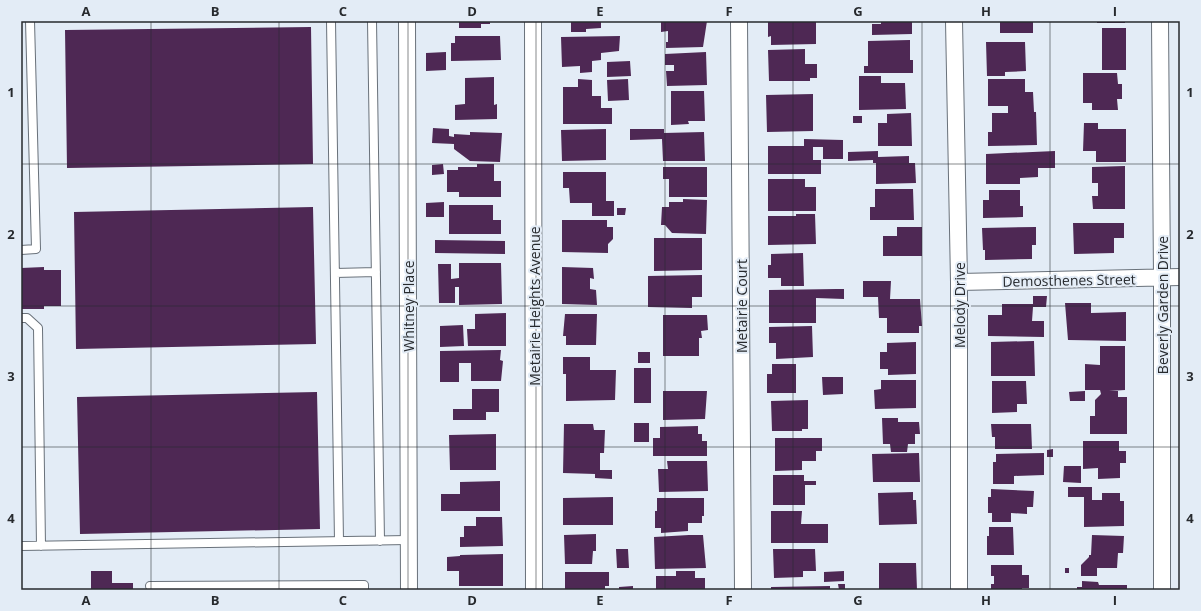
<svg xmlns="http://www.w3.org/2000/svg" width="1201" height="611" viewBox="0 0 1201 611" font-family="'Open Sans',sans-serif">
  <rect width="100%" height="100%" fill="#e3ecf6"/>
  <path fill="#4e2854" d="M459,21H490V24H481V28H459Z
    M571,21H601V28L586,29V32H571Z
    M661,21H707L703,47L666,48V42H668V31L661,32Z
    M768,21H816V44L771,45V36L768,37Z
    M881,21H912V34L872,35V24H881Z
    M1000,21H1033V33H1000Z
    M1097,21H1125V23H1097Z
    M311,27L313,164L67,168L65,30Z
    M1102,28H1126V70H1102Z
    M455,36H500L501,60L451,61V43H455Z
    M620,36L619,51L601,53V60L592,61V72L580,73V66L562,67L561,37Z
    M910,40V60H913V73H864V66H868V41Z
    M986,42H1025L1026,71L1005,72V76H987Z
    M805,49V64H817V78H810V81H769L768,50Z
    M446,52V70L426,71V53Z
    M706,52L707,85L667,86L666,71H674V65H665V54Z
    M630,61L631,76L607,77V62Z
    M1083,73H1117L1118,84H1122V99H1117L1118,110H1092V103H1083Z
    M859,76H881V83H905L906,109L859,110Z
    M494,77V105L497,104V119L455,120V105L465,104V78Z
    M578,79L592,80V96H601V108H612V124H563V87H578Z
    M628,79L629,100L608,101L607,80Z
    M988,79H1025V92H1033L1034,112H1036L1037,145L988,146V132H992V113H1008V106H988Z
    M671,91H704L705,121H688L689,124L671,125Z
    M813,94V131L767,132L766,95Z
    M911,113L912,146H878V123H887V114Z
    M853,116H862V123H853Z
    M1084,123H1098V129H1126V162H1096V151H1083Z
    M433,128L449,129V136L454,137V134L470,135V132L502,133L500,162L470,161L454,149V144L432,143Z
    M606,129V160L562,161L561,130Z
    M630,129H664V133L704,132L705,161H663L662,139L630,140Z
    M804,139L843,140V159H823V147H813V160H821V174H768V146H804Z
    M878,151V157L909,156V163H915L916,183L876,184V163H873V160L848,161V152Z
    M1055,151V168H1038V177L1020,178V184H986V154Z
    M443,164L444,174L432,175V165Z
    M477,164H494V181H501V197H459V192H447V170H458V167H477Z
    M1125,166V209H1093L1092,196H1098V183H1092V167Z
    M663,167H707V197H669V179H663Z
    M563,172H606V201H614V216H592V203H570L569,188H563Z
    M768,179H805V187H816V211H768Z
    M875,189H913L914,220H870V207H875Z
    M989,190H1020V206H1023V217L983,218V200H989Z
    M683,199L707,200L706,234L672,233L665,225H661L662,207H669V202H683Z
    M444,202V217H426V203Z
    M449,205H493V220H501V234H449Z
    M313,207L316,344L76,349L74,212Z
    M617,208H626L625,215H617Z
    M796,214H815L816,244L768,245V216H796Z
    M562,220H607V227H613V239L608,244V253L562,252Z
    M1073,223H1124V238H1114V253L1074,254Z
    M897,227H922V256H883V236H897Z
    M1036,227V245H1032V259L985,260V250H983L982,228Z
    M654,238H702V270L654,271Z
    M435,240L505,241V254L435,253Z
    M803,253L804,286H781V278H768V265H771V254Z
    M459,263H501L502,304L459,305V287H455V303H439L438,264H451V279L459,278Z
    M44,267V270H61V306H44V309H21V268Z
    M562,267L593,268L594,279L590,278V289L596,290L597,305L562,304Z
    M702,275V297H692V308L648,307V276Z
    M863,281H891L890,299H920L922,326H919V333H887V318H879L878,297H863Z
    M836,289H844V299L816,298V323H769V290Z
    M1033,296H1047L1046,307H1033L1032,321H1044V337L988,336V315H1002V304H1033Z
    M1065,303H1091V313L1126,312V341L1068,340Z
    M506,313V346H468L467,329H475V314Z
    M565,314H597L596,345H566V336H563Z
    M663,315H707L708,330L701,331L702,338H699V356H663Z
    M463,325L464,346L440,347V326Z
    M812,326L813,357L776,359V343H769V327Z
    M1034,341L1035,376H991V342Z
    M916,342V374L888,375V369H880V352H887V343Z
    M1100,346H1125V390L1109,391H1118V397H1127V434H1090V416H1095V400L1101,394L1100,390H1085V364L1100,365Z
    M501,350L500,360L503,361L501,381H471V363H459V382H440V351Z
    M638,352H650V363H638Z
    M563,357H590V370H616L615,400L566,401V374H563Z
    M772,364H796V393H767V374H772Z
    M634,368H651V403H634Z
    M822,377H843V394L823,395Z
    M881,380H916V408L875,409L874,390L881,389Z
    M992,381H1026L1027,404H1017V412L992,413Z
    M472,389H499V412H486V420H453V409H472Z
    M663,391H707L705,419L663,420Z
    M1085,391V401H1070L1069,392Z
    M317,392L320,529L80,534L77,397Z
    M808,400V429H802V431H772L771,401Z
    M882,418H898V422H919L920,434H915V444H908L907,452H891L890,444H883Z
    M634,423H649V442H634Z
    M564,424H593L594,430H605L604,453H600V470H612V479L595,478V474L563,473Z
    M991,424H1031L1032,449H995V437H992Z
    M698,426V434H702V441H707V456H653V438H660V427Z
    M496,434V470H450L449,435Z
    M775,438H822V451H816V461H802V470L775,471Z
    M1083,441H1119V451H1126V463H1120V478L1098,479V468L1083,469Z
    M1053,449V457H1047V450Z
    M919,453L920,482H873L872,454Z
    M1044,453V475L1014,476V484H993V462H996V454Z
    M667,461H707L708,491L659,492L658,469H668Z
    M1064,466H1081V483L1063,482Z
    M773,475H804V481H816V485H805V505H773Z
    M500,481V511H441V494H460V482Z
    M1068,487H1092V500H1102V493H1120V501H1124V526L1084,527V497H1068Z
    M991,489L1034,491L1033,507H1027V514L1011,513V522H992V513H988V497H991Z
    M913,492V500H916L917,524L879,525L878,493Z
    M613,497V525H563V498Z
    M657,498H704V516H702V523H688V531L661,533V528H655V511H657Z
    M771,511H802L801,524H828V543H771Z
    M476,517H502L503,546L460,547V537H464V526H476Z
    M989,527H1013L1014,555H987V536H989Z
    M596,534V551H593L592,564H565L564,535Z
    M689,535H703L706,568L655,569L654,537Z
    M1092,535L1124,536L1123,553H1118L1117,568H1097V576H1081V565L1089,557V555H1091Z
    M616,549H628L629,568H617Z
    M773,549H815L816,571H803V577L774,578Z
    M503,554V586H459V571H447V557L460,556V555Z
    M879,563H916L917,590H879Z
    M991,565H1022V575H1029V588H1022V590H991V584H994V576H991Z
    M1065,568H1069V573H1065Z
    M91,571H112V583H133V590H91Z
    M676,571H695V578H705V590H656V576H676Z
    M844,571V581L824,582V572Z
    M565,572H609V586H605V590H565Z
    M1082,581L1098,582L1099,585H1127V590H1077V587H1082Z
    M838,584H845V590H839Z
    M633,586V590H619V587Z
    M830,586V590H771V587Z"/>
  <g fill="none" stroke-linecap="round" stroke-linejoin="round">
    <defs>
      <path id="lane" d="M331,21L339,541
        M372,21L380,541
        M21,250L36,249L30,21
        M335,273L376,272
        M21,318H27L38,328L41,546
        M21,546L408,540
        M150,586L364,585V590"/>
      <path id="street" d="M407,21L409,590
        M533,21L534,590
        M739,21L743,590
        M954,21L959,282V590
        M1160,21L1162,278V590
        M959,282L1180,277"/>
    </defs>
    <use href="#lane" stroke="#69717a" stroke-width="10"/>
    <use href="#street" stroke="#69717a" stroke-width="18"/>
    <use href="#lane" stroke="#fff" stroke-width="8"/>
    <use href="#street" stroke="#fff" stroke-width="16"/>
  </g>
  <path fill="none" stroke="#272a2e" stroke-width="1" stroke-opacity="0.55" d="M151,21V590M279,21V590M408,21V590M536,21V590M665,21V590M793,21V590M922,21V590M1050,21V590M21,164H1180M21,306H1180M21,447H1180"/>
  <g text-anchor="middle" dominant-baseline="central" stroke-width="4" stroke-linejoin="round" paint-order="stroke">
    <g font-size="14" fill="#272a2e" stroke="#e3ecf6">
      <text transform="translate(1069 280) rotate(-1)">Demosthenes Street</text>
      <text transform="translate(959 305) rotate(-90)">Melody Drive</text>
      <text transform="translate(1162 305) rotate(-90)">Beverly Garden Drive</text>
      <text transform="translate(408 306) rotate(-90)">Whitney Place</text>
      <text transform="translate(534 306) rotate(-90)">Metairie Heights Avenue</text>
      <text transform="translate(741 306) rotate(-90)">Metairie Court</text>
    </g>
  </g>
  <rect width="1201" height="611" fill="none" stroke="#e3ecf6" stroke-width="44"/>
  <rect x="22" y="22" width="1157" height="567" fill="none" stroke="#272a2e" stroke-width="1.5"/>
  <g font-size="13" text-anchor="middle" font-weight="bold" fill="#272a2e">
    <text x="86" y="16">A</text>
    <text x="215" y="16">B</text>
    <text x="343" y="16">C</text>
    <text x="472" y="16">D</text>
    <text x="600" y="16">E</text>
    <text x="729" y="16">F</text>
    <text x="858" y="16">G</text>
    <text x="986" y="16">H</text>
    <text x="1115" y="16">I</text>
    <text x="11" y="97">1</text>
    <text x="1190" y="97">1</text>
    <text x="11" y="239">2</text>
    <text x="1190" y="239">2</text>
    <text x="11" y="381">3</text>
    <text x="1190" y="381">3</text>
    <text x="11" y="523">4</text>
    <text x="1190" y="523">4</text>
    <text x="86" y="605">A</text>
    <text x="215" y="605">B</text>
    <text x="343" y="605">C</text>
    <text x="472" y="605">D</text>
    <text x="600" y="605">E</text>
    <text x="729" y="605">F</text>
    <text x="858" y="605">G</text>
    <text x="986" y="605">H</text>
    <text x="1115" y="605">I</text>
  </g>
</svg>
